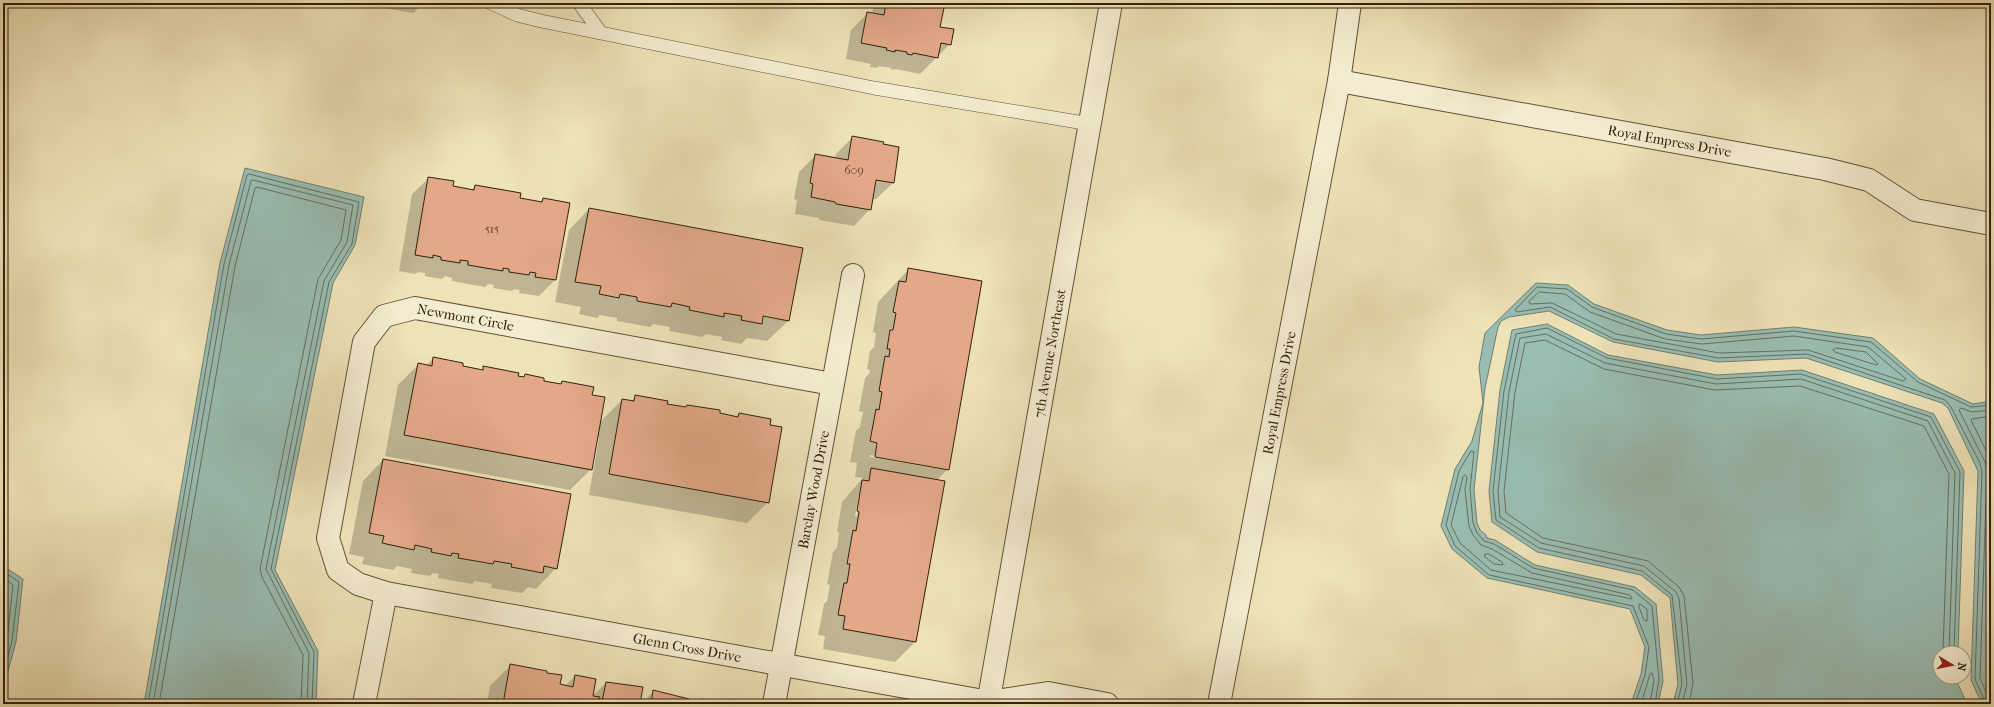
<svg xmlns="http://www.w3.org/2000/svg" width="1994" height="707" viewBox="0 0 1994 707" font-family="'IM FELL French Canon',serif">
  <rect width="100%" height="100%" fill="#eee2b7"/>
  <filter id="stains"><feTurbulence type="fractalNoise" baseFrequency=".005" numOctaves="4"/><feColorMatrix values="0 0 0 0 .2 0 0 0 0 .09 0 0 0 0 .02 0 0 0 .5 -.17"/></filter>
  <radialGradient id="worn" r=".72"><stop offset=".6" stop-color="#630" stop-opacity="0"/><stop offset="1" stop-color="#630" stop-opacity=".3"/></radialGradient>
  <path fill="#99bdb2" stroke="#707e71" d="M245,168L364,197L355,245L333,283L275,570L318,651L316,704H144L220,263Z
    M1536,283L1568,285L1594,304L1667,330L1701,335L1794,327L1873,338L1920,379L1973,404L1991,401V704H1982L1971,680L1978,471L1948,408L1942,403L1806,358L1718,362L1613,342L1549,311L1509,317L1501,321L1498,327L1485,388L1474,490L1477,523L1480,530L1486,535L1487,538L1495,540L1535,565L1635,587L1656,604L1663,681L1658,704H1631L1641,674L1645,647L1630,609L1487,578L1452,549L1441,526L1455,469L1472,441L1483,403L1479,367L1485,333Z
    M1547,324L1608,355L1717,375L1802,370L1934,414L1964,471L1958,653H1940V677H1957V682L1967,704H1673L1678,684L1670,598L1641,575L1537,552L1492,522L1489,491L1500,390L1512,330Z
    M3,566L23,579L16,642L3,689Z"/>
  <path fill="#0003" fill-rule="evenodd" d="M354,3H424L413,13Z
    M685,3H701L698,6Z
    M874,3H944L939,28L950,44L920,74L896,69L891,70V68L879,66L877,68L870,67L871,64L846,59L851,30L868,13L872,14Z
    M852,138L898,148L893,183L876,199H872L870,209L854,226L819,220V218L795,214L797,200L794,199L799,172L816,155L835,158L836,154Z
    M429,178L452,187L471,190L476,186L519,199L540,203L543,199L569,204L555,280L539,296L519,293L520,290L514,289L512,291L493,288L494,285L488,284L485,287L452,281V278L445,276L442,279L425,276V273L418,272L415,274L399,271L412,194Z
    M589,209L801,249L788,321L767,341L747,338L741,344L721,340L722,337L706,334L702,337L669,331L670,327L653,324L650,327L617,321V318L600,315L597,318L579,314L581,307L555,302L569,230Z
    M909,269L948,469L936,481L916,641L895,662L823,649L825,636L818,635L824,604L827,601L830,585L827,584L833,552L837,548L839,532H837L842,502L863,478L855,477L857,463L850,462L856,431L860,427L863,412L859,411L865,378L869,374L870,370L867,369L870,351L874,347L876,333L873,332L878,302ZM870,455L933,466V468L870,457ZM860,490H862L857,517L855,516Z
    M433,358L461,367L481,371L484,368L517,377L523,378L525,375L543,382L559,385L562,382L591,395L599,423L622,400L630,402L636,397L666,405L685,408L687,406L736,417L739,414L768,502L747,523L589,495L599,438H597L591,469L570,490L385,456L398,385L419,364L426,366Z
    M383,460L556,568L536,589L528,587L522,593L491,588L492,584L475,581L472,584L438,578L439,574L433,573L430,576L411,573L412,569L397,566L393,570L362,564L364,557L349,554L363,481Z
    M511,665L546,673L559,685L565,686L575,676L591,697L606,683L639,704H487L490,686Z
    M654,691L687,704H641Z"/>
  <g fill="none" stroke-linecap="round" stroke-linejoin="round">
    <path stroke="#666e60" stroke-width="1" d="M1539,292L1565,294L1590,312L1665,339L1702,344L1794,336L1868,347L1906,379L1903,381L1808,350L1719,353L1616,334L1552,303L1530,304L1529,302Z
      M1836,348L1866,352L1878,364L1876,365L1835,352L1833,350Z
      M1991,416L1972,419L1971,420L1991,461
      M1465,475L1467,477L1465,490L1469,526L1473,535L1481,545L1492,549L1532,573L1630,595L1632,599L1491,570L1460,543L1451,525L1463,477Z
      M1991,535L1987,676L1991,687
      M1485,554H1489L1502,562L1503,565L1494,564L1485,557Z
      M3,571L19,582L12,641L3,674
      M3,577L13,585L7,640L3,656
      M3,584L7,588L3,625
      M1640,604L1647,609V621L1644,620L1639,607Z
      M148,704L224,264L247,175L249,174L359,202L352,244L329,282L271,569L314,652L312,704
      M153,704L229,265L251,181L253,180L353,205L347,242L324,281L266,569L309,653L307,704
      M159,704L235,266L255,188L257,187L346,210L341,240L318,279L260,569L262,577L303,655L301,704
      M1635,704L1645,675L1649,647L1633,606L1489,575L1455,546L1446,525L1459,471L1471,451L1474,452L1470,489L1473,523L1477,533L1484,541L1494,544L1533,568L1633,590L1652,606L1659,680L1655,704
      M1641,704L1650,674L1652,673L1654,680L1650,704
      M1677,704L1682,684L1672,595L1642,571L1539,548L1496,520L1493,491L1504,391L1516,334L1547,328L1607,358L1717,379L1801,374L1931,417L1960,472L1954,653
      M1682,704L1687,684L1679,598L1676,592L1644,566L1541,543L1500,517L1498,491L1509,392L1520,338L1546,334L1605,363L1716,384L1801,379L1928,421L1955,473L1949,653
      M1689,704L1693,683L1684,596L1679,587L1648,561L1543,538L1506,513L1504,491L1515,392L1525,343L1545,340L1604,369L1715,390L1800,386L1924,426L1949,474L1943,653
      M1986,704L1975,679L1982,471L1980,463L1951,407L1945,400L1807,354L1718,358L1614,339L1550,307L1517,312L1515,310L1537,287L1567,289L1592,307L1666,334L1701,339L1794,331L1871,342L1918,382L1971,407L1991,405
      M1991,704L1980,678L1987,470L1985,462L1959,410L1961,408L1972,412L1991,410"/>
  </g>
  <path fill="#e2a888" stroke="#33200f" d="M886,3H945L940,27L954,29L951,45L941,43L938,58L913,53L912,55L907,54V52L895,50V52L886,50L887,48L861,43L867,12L884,15Z
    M852,136L884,142L883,144L899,147L894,183L876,180L871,210L836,204L835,202L811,197L813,184L810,183L815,154L848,160Z
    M428,177L454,181L453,186L474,190L475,185L521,193L520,198L542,202L543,198L570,203L556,280L535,277L536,273L530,272L529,275L509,272V269L503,268V271L468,265V261L460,260V263L441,260V257L433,255V258L415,255Z
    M589,208L803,248L789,321L763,316L762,324L741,320L742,316L724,313V317L689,310L690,307L672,303L671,307L637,301V297L620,294L619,298L599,294L601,286L575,282Z
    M908,268L982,281L949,470L875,457L877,443L870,441L876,409L879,410L882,392L879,391L885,356L889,357L890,349H887L890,330H893L896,313L893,312L899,281L906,282Z
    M433,357L463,363V366L483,370V366L519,373L518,376L524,377L525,374L544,378V381L561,384L562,381L594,387L592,395L605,397L592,470L404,435L418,363L432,366Z
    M635,395L668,401L667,404L686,407L687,405L720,410V413L738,417L739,413L771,419L770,425L782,427L769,503L609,474L622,399L634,401Z
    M383,459L571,494L557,569L544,566L543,573L511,567L512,564L494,561L493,564L458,558L459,554L452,553L451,556L431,552L432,549L415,545L414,550L382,543L384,536L369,533Z
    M871,468L945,481L916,642L843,629L845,616L838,615L844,583H847L850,564H847L853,530L856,531L859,512L857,511L862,480L869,481Z
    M510,664L547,671V673L562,675L560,684L573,687L575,675L596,679L593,696L600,697L599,700L602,701L606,682L643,687L640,704H503Z
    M653,690L689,699L688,704H651Z
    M702,699L730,704H701Z"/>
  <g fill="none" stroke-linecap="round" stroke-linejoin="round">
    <defs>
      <path id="lane" d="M491,3L517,15L541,21L874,88L1090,124
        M579,3L601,33"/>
      <g id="street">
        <path id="s1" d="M1339,81L1825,169L1869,180L1915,210L1991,224"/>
        <path id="s2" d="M386,593L989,702L993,704"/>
        <path d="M989,702L1048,693L1107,704"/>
        <path id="s3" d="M364,704L386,593L358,584L338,570L328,538L364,342L384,316L415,308L832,384"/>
        <path id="s4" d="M774,704L853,275"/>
        <path id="s5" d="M988,704L1111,3"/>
        <path id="s6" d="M1219,704L1339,81L1350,3"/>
      </g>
    </defs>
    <use href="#lane" stroke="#625039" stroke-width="14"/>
    <use href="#street" stroke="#625039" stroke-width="24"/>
    <use href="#lane" stroke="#f4ecd0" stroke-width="13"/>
    <use href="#street" stroke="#f4ecd0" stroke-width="22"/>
  </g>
  <g text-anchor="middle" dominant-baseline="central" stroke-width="3" stroke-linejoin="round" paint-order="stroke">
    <g font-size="12" fill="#5f422d">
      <text x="854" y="170">609</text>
      <text x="492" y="229">515</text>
    </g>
    <g font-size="14" fill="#33200f" stroke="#f4ecd0">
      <text stroke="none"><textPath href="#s1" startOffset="336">Royal Empress Drive</textPath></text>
      <text stroke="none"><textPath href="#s3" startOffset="516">Newmont Circle</textPath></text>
      <text stroke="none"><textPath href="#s5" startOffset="356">7th Avenue Northeast</textPath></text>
      <text stroke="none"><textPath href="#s6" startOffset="317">Royal Empress Drive</textPath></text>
      <text stroke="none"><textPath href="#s4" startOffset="218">Barclay Wood Drive</textPath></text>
      <text stroke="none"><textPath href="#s2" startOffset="306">Glenn Cross Drive</textPath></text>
    </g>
  </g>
  <rect width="1994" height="707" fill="none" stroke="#eee2b7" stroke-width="16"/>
  <rect x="4" y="4" width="1986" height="699" fill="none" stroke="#33200f" stroke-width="2"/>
  <rect x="8" y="8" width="1978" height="691" fill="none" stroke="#33200f"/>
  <g transform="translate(1952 665) rotate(100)"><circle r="19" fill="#f4ecd0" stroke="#a79a83"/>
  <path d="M0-3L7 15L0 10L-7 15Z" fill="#8f2418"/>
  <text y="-6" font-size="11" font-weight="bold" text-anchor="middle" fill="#33200f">N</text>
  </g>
  <rect width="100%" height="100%" filter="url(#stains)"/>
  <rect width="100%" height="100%" fill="url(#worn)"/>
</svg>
